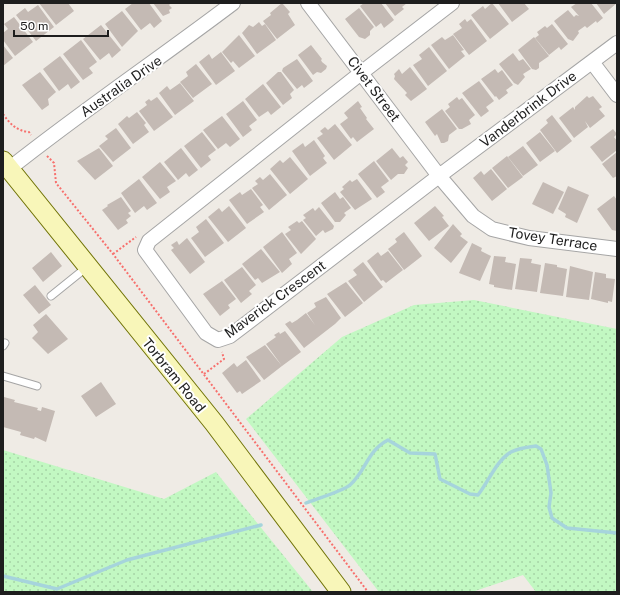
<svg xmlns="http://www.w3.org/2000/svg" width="620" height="595" viewBox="0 0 620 595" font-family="'Public Sans',sans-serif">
  <defs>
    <pattern id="park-dots" width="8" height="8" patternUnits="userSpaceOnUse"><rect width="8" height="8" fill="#c2f8c2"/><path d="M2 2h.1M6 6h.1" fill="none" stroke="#a6d4a6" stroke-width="1.8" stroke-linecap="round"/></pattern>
  </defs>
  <rect width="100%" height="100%" fill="#efebe5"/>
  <path fill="url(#park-dots)" d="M474,300L617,329V592H536L523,575L472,592H379L246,419L342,337L414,305Z
    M3,450L164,499L216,472L313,592H3Z"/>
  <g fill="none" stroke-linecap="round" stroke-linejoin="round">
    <path stroke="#a6d4dc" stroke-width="3.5" d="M306,503C316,499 343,491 350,485C366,471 367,451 388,440L410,453L435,454L440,479L470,494L478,495C489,481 496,461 511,452C518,448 528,447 536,446L541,449L547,465L551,493L549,507L552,518L567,528L617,533
      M3,576L57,589L127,560L261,525"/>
  </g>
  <path fill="#c4bab4" d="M39,3H68L74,11L56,25Z
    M133,3H149L162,21L154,28L150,23L141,30L125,9Z
    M153,3H171L169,5L172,8L169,10L170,13L163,16Z
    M282,3L290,12L288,14L295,25L277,39L263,21L271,15L270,13Z
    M364,3H381L394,20L384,28L381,23L376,27L360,6Z
    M385,3H407L402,7L404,9L395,16Z
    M492,3L509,24L490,39L471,15L483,6L485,9Z
    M498,3H524L529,9L512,22Z
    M577,3H591L603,18L597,23L596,21L587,28L585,26L578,31L579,33L573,41L568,39L554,21L568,10L574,17L576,15L579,16L571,7Z
    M596,3H617L604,14Z
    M38,5L54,27L36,41L16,15L25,8L28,12Z
    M359,8L374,27L370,31V35L365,39L359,37L345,19Z
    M122,11L138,31L122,47L105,24Z
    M14,17L33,42L15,56L3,40V33L8,29L4,24Z
    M465,19L467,22L471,19L487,41L469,55L453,34L462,28L459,24Z
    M259,22L262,26L265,24L276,40L257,54L242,33L249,25L253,27Z
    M552,24L568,44L561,50L559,47L549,55L535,38L539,35L537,32L545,26L547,28Z
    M101,25L121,50L112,58L109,53L100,60L83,39Z
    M239,35L255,56L239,68L233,61L231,63L222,52Z
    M453,35L464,50L461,51L465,56L449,69L431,45L442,37L445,40Z
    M534,37L549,56L539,63V68L536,70L532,69L518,50Z
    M81,40L97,62L89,68L93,73L83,80L63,54Z
    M3,45L13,58L3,66Z
    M311,45L322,59L321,60L322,62L327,66L326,69L321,73L317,72L313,75L298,55Z
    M429,47L447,71L428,86L413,65L422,59L419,55Z
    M221,52L235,71L216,85L199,62L209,54L212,59Z
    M513,53L519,61L523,59L531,69L523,74L525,77L518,85L514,83L499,64Z
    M60,56L80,82L71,89L68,84L59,91L43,69Z
    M297,59L313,81L304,88L302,85L297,89L282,71L283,68Z
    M196,64L212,84L193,98L180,82L188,76L186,72Z
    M410,67L427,89L411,101L405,95L407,93L394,79L395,76L394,74L399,69L402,74Z
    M495,69L498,73L502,70L513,85L506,90L508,93L499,100L496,96L495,97L481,79Z
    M40,72L56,92L48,99L49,105L42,110L22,85Z
    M278,72H281L294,90L290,94L292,98L283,105L266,83Z
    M479,81L494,101L486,107L489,111L481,117L462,93Z
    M180,83L194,101L175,115L159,93L167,86L170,90Z
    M263,84L281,107L271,115L268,111L259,117L245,99Z
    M587,96L589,98L593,96L602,107L599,109L605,116L590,128L585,121L588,127L574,138L559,118L573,107L575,110V107Z
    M157,97L173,117L154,131L139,111L147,105L145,102L149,99L151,101Z
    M457,97L459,100L462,98L475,115L469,120L471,124L462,129H459L445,111L450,107L448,104Z
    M243,101L257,120L249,126L252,130L243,137L226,114Z
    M358,101L362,107L360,108L367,118L366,119L374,129L357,142L353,137L351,139L340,124L348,118L344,113Z
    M442,109L457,129L449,135L448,141L444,143H441L437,134L435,136L425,122Z
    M137,112L146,123L144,125L149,132L133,144L118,124L127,116L129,118Z
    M552,115L572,141L557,153L540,130L548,123L546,120Z
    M222,116L240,139L230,147L226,143L218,149L203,130Z
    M335,124L352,145L334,160L317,138L323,134L320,131L325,127L328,130Z
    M116,128L131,148L113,162L99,146L108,139L105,136Z
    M613,129L617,134L614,137L617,141V150L602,162L590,147Z
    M202,132L216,150L208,156L211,160L201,168L184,146Z
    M540,132L555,151L540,162L526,143Z
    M314,140L325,156L323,158L327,163L310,176L292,151L303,143L305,147Z
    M523,146L538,165L523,176L508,157Z
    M99,148L113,166L95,180L77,161Z
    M181,148L198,170L189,177L186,173L178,180L164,162Z
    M392,148L400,158L403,156L408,162L405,165L408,168L404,174H398L391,180L376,161Z
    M617,152V176L613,178L602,164Z
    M507,156L523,177L508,188L492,168Z
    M290,157L308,179L290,194L270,169L280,160L283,163Z
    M374,161L389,181L381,187L385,192L377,198L358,174Z
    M160,162L176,181L167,187L170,192L160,199L142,177Z
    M491,169L507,189L492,201L473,178L481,171L484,175Z
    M270,174L287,195L269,210L252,188L258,184L255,181L260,177L263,180Z
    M139,179L157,203L147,210L144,206L135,213L121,193Z
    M357,179L372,199L355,210L340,192L344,189L342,187L350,180L352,182Z
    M543,182L564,192L553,214L532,204Z
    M568,186L589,195L577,223L565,217L566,214L558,209Z
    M251,189L263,205L260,207L264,212L247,224L229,200L240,192L242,195Z
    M335,192L340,199L343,197L351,208L344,213L346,215L340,222H335L321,203Z
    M614,196L617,200V231L612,230L597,209Z
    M121,197L131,211L128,213L131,216L126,220L128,223L118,230L102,210L108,206L107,205Z
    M229,206L246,228L228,242L208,217L219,208L222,212Z
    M435,206L444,216L442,217L449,226L429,241L414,223Z
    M319,207L334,226L333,229L325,233L323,230L316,236L303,220L306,218L303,215L313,208L315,211Z
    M206,219L224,243L205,257L191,238L199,232L196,227Z
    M297,221L299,223L302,221L316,239L301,254L285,234L291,230L288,227Z
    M453,224L462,234L460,236L468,242L451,263L434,248Z
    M282,232L297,253L289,259L292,264L282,273L263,247Z
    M404,232L422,256L404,270L388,249L397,242L395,239Z
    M187,238L205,262L190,274L171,250L174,248L171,245L177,241L179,245Z
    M472,243L482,248L481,251L491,256L480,281L459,273Z
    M261,249L280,272L262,283L258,278L255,280L242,264Z
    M388,251L403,270L386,283L383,280L381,281L367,261L378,252L381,256Z
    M51,252L62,266L43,282L32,268Z
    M494,256L506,257L505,262L516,264L512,290L494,287V285L489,284Z
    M520,258L532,259L531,263L541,265L537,292L515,289Z
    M363,262L383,287L364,302L348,281L357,275L353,270Z
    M545,263L557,265V267L567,269L563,296L540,293Z
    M570,266L593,272L589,300L566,297Z
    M242,267L256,285L249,291L252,294L241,303L224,280Z
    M595,272L606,274V278L615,279L612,302L608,301V303L591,299Z
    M222,281L236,299L228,305L230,308L220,316L203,294Z
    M346,282L363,303L345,317L327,294Z
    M35,285L51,305L39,314L23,295Z
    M326,297L341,318L335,324L304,348L285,324L290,321L292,323L297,320L306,313L315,325L307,313L316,307L314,303Z
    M46,314L68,339L48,354L32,338L38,332L33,325Z
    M285,331L301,352L282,366L266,344L276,337L274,335L279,332L280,334Z
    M265,345L282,366L264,380L246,357Z
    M246,360L261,381L242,394L240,391L237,393L222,373L234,363L237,367Z
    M101,382L116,404L96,417L81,396Z
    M4,397L15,400L14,402L38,408L37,410L41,411L42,407L55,411L46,442L35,437L34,439L20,435L21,432L3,427Z"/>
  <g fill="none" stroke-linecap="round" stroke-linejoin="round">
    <defs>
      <path id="lane" d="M51,296L87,267
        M3,346L5,343
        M3,376L37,386"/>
      <path id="street" d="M308,3L439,176L473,216L492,229L529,238L617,249
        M452,3L361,73L149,241L145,250L206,333L218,340L230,336L439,176L617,43
        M592,62L617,95
        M9,169C82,111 159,59 233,3"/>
      <path id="secondary" d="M3,161L214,423L341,592"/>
    </defs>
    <use href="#lane" stroke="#a5a5a5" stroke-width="9"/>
    <use href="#street" stroke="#a5a5a5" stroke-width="16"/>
    <use href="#secondary" stroke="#717407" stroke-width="21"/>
    <path stroke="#f7706d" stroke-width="2" stroke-dasharray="2 2" stroke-linecap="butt" d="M3,114C10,124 17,131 29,132L31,135
      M47,156L54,163L56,183L113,254L368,592
      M113,254L136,237
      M204,374L224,359L222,352"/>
    <use href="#lane" stroke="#fff" stroke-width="7"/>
    <use href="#street" stroke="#fff" stroke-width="14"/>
    <use href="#secondary" stroke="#f8f6b9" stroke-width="19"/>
  </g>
  <g text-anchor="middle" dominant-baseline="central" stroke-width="4" stroke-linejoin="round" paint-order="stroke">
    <g font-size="14" fill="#1e1e1e" stroke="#fff">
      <text transform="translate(121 86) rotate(-35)">Australia Drive</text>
      <text transform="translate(374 89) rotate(53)">Civet Street</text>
      <text transform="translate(528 109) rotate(-37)">Vanderbrink Drive</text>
      <text transform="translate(553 239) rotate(9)">Tovey Terrace</text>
      <text transform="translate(275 299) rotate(-36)">Maverick Crescent</text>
      <text transform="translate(174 375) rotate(51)">Torbram Road</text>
    </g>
  </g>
  <rect width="620" height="595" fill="none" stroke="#1e1e1e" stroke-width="8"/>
  <path d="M14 30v6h94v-6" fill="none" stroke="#1e1e1e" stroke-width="2"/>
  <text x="20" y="30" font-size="12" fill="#1e1e1e" stroke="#ffffff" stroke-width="3" paint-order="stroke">50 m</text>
</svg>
